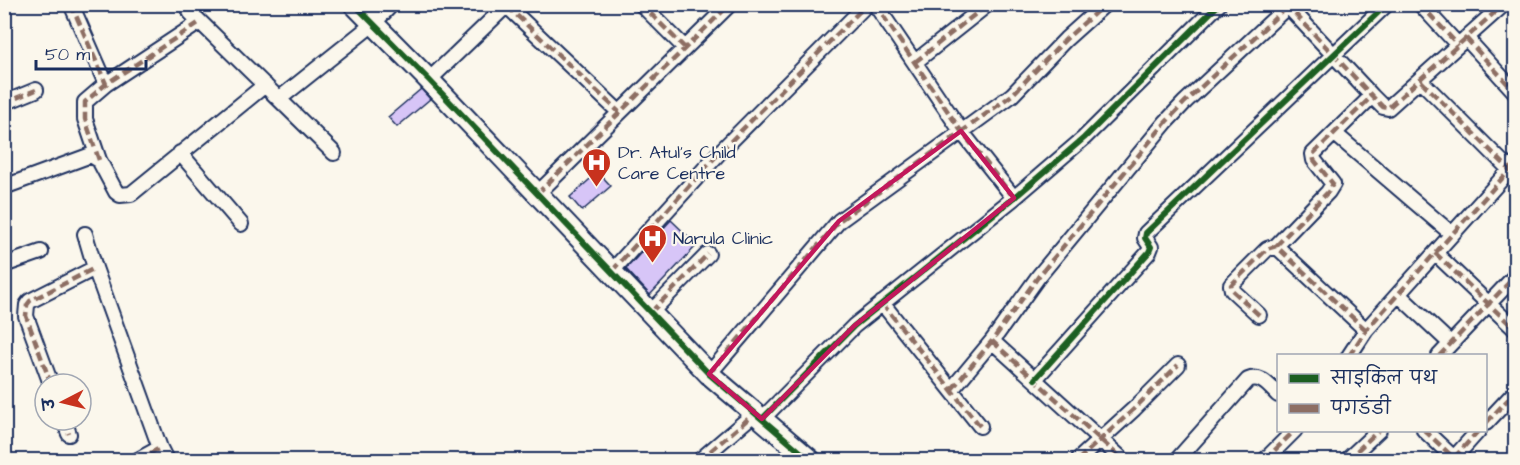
<svg xmlns="http://www.w3.org/2000/svg" width="1520" height="465" viewBox="0 0 1520 465" font-family="'Architects Daughter','Playpen Sans Deva',sans-serif">
  <rect width="100%" height="100%" fill="#fbf7ec"/>
  <filter id="ink" filterUnits="userSpaceOnUse"><feTurbulence type="fractalNoise" baseFrequency=".0167" numOctaves="2"/><feDisplacementMap in="SourceGraphic" scale="12" xChannelSelector="R" yChannelSelector="G"/><feConvolveMatrix kernelMatrix="1 2 1 2 8 2 1 2 1" color-interpolation-filters="sRGB"/></filter>
  <g filter="url(#ink)">
    <path fill="#d7c5f7" stroke="#1b2f5e" stroke-width="1.5" d="M421,89L430,99L397,127L388,117Z
      M598,172L611,186L582,211L570,197Z
      M671,220L697,245L650,295L626,269Z"/>
    <g fill="none" stroke-linecap="round" stroke-linejoin="round">
      <defs>
        <path id="street" d="M71,4L106,84
          M186,4L191,13L334,153
          M641,4L685,48
          M875,4L961,131L1014,198
          M1286,4L1372,96L1383,107L1388,108L1504,4
          M1420,4L1458,45
          M507,6L619,112
          M1466,38L1516,93
          M915,62L988,4
          M429,80L508,4
          M1421,81L1516,176
          M279,99L373,24L392,4
          M4,103L36,90
          M1334,133L1452,234
          M180,153L241,224
          M99,160L85,119V102L106,84L200,22
          M4,187L91,155L99,160L116,192L120,195L131,194L265,85
          M537,194L730,4
          M85,234L95,268L160,448L166,460
          M1276,246L1328,192L1333,184L1314,160L1313,154L1372,96
          M1435,253L1516,330
          M4,265L41,252
          M612,271L719,153L867,4
          M1399,295L1450,343
          M882,303L980,426
          M651,312L708,254
          M1259,315L1232,290L1231,285L1267,249L1276,246L1366,330
          M992,341L1123,460
          M1349,356L1366,330L1516,163
          M1439,356L1516,275
          M709,374L839,221L1012,95L1066,39L1105,4
          M1035,379L1149,252L1151,247L1145,238L1146,233L1387,4
          M51,384L26,316L27,305L30,301L95,268
          M952,389L992,341L1038,277L1166,122L1185,102L1288,6
          M762,419L854,326L1014,198L1084,138L1219,4
          M64,420L69,434
          M1486,423L1516,391
          M1424,430L1456,460
          M1454,458L1479,430
          M138,460L160,448
          M700,460L755,413
          M1078,460L1134,409L1178,365
          M1177,460L1248,380C1261,374 1270,387 1278,395
          M1265,460L1295,430
          M1347,460L1379,430"/>
        <path id="secondary" d="M354,4L429,80L709,374L810,460"/>
      </defs>
      <use href="#street" stroke="#1b2f5e" stroke-width="18"/>
      <use href="#secondary" stroke="#1b2f5e" stroke-width="24"/>
      <use href="#street" stroke="#fbf7ec" stroke-width="14"/>
      <use href="#secondary" stroke="#fbf7ec" stroke-width="20"/>
      <path stroke="#8d6e63" stroke-width="4.5" stroke-dasharray="9 4.5" stroke-linecap="butt" d="M71,4L106,84
        M641,4L685,48
        M875,4L961,131L1014,198
        M1286,4L1372,96L1383,107L1388,108L1504,4
        M1420,4L1458,45
        M507,6L619,112
        M1466,38L1516,93
        M915,62L988,4
        M1421,81L1516,176
        M4,103L36,90
        M99,160L85,119V102L106,84L200,22
        M537,194L730,4
        M1276,246L1328,192L1333,184L1314,160L1313,154L1372,96
        M1435,253L1516,330
        M612,271L719,153L867,4
        M882,303L980,426
        M651,312L708,254
        M1259,315L1232,290L1231,285L1267,249L1276,246L1366,330
        M992,341L1123,460
        M1349,356L1366,330L1516,163
        M1439,356L1516,275
        M709,374L839,221L1012,95L1066,39L1105,4
        M51,384L26,316L27,305L30,301L95,268
        M952,389L992,341L1038,277L1166,122L1185,102L1288,6
        M64,420L69,434
        M1486,423L1516,391
        M1424,430L1456,460
        M1454,458L1479,430
        M138,460L160,448
        M700,460L755,413
        M1078,460L1134,409L1178,365
        M1265,460L1295,430
        M1347,460L1379,430"/>
      <defs>
        <path id="cycleway" d="M354,4L429,80L709,374L810,460
          M1035,379L1149,252L1151,247L1145,238L1146,233L1387,4
          M762,419L854,326L1014,198L1084,138L1219,4"/>
      </defs>
      <use href="#cycleway" stroke="#fbf7ec" stroke-width="10"/>
      <use href="#cycleway" stroke="#1b5e20" stroke-width="6"/>
    </g>
  </g>
  <path fill="none" stroke="#c2185b" stroke-width="4.5" stroke-linejoin="round" d="M961,131L1014,198L854,326L762,419L709,374L839,221Z"/>
  <defs>
    <symbol id="hospital-pin" viewBox="-11 -11 22 30"><path d="M0 17L-7.5 6A9.5 9.5 0 1 1 7.5 6Z" fill="#c8321e" stroke="#fbf7ec"/><path d="M-5-5h3v3.5h4V-5h3V5h-3V1.5h-4V5h-3Z" fill="#fff"/></symbol>
  </defs>
  <g fill-rule="evenodd">
    <use href="#hospital-pin" x="580" y="146" width="33" height="45"/>
    <use href="#hospital-pin" x="636" y="222" width="33" height="45"/>
  </g>
  <g text-anchor="middle" dominant-baseline="central" stroke-width="4.5" stroke-linejoin="round" paint-order="stroke">
    <g font-size="18" fill="#1b2f5e" stroke="#fbf7ec" text-anchor="start">
      <text x="618" y="152">Dr. Atul's Child<tspan x="618" dy="21">Care Centre</tspan></text>
      <text x="673" y="238">Narula Clinic</text>
    </g>
  </g>
  <rect width="1520" height="465" fill="none" stroke="#fbf7ec" stroke-width="24"/>
  <rect x="12" y="12" width="1496" height="441" fill="none" stroke="#1b2f5e" stroke-width="2" filter="url(#ink)"/>
  <rect x="1277" y="354" width="210" height="78" fill="#fbf7ec" stroke="#a1a7b3" stroke-width="1.5"/>
  <rect x="1289" y="374" width="30" height="9" fill="#1b5e20" stroke="#a1a7b3" stroke-width="1.5"/>
  <text x="1331" y="384" font-size="18" fill="#1b2f5e">साइकिल पथ</text>
  <rect x="1289" y="404" width="30" height="9" fill="#8d6e63" stroke="#a1a7b3" stroke-width="1.5"/>
  <text x="1331" y="414" font-size="18" fill="#1b2f5e">पगडंडी</text>
  <g transform="translate(63 402) rotate(263)"><circle r="28" fill="#fbf7ec" stroke="#a1a7b3" stroke-width="1.5"/>
  <path d="M0-4.5L10 22L0 15L-10 22Z" fill="#c8321e"/>
  <text y="-9" font-size="16" font-weight="bold" text-anchor="middle" fill="#1b2f5e">उ</text>
  </g>
  <path d="M36 60v9h110v-9" fill="none" stroke="#1b2f5e" stroke-width="3"/>
  <text x="45" y="60" font-size="18" fill="#1b2f5e" stroke="#fbf7ec" stroke-width="4.5" paint-order="stroke">50 m</text>
</svg>
